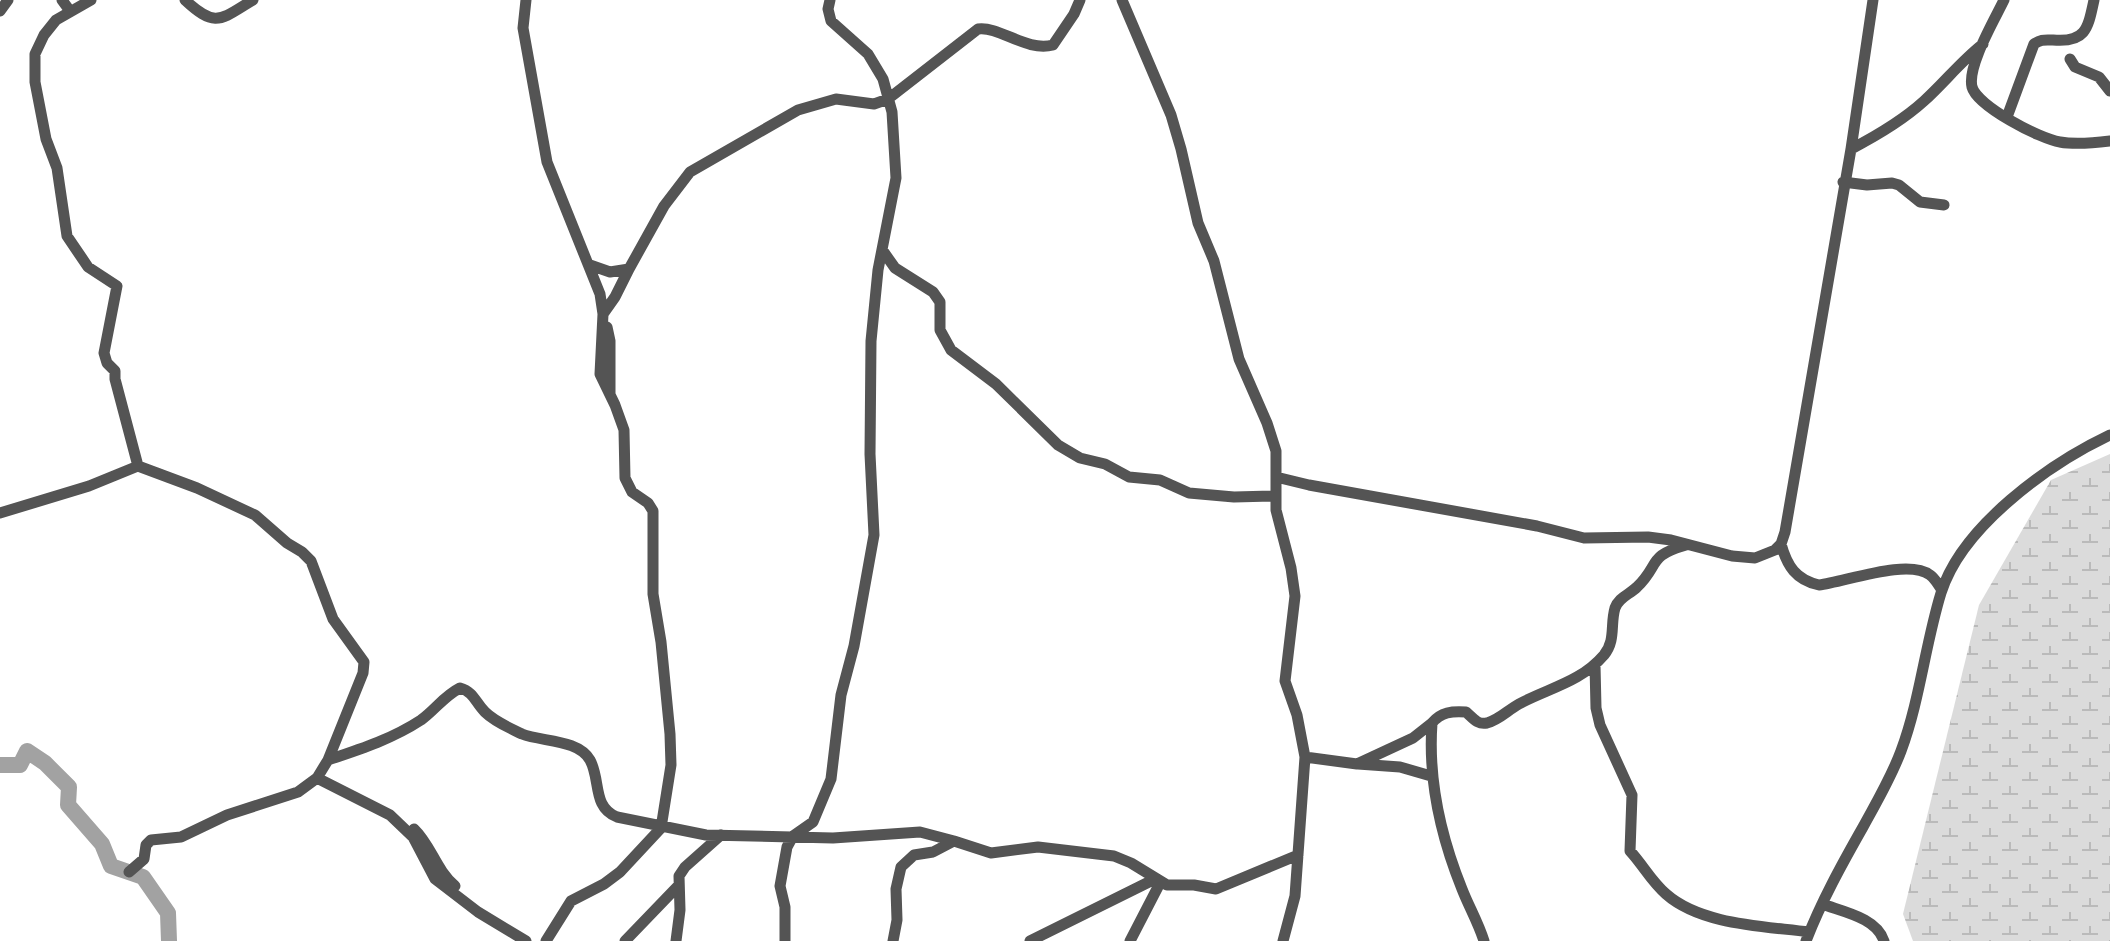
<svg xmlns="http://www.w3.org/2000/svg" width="2110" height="941" viewBox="0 0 2110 941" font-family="Lato,sans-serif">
  <defs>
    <pattern id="wetland-marsh" width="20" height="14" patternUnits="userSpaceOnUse" patternTransform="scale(2)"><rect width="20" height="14" fill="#dbdbdb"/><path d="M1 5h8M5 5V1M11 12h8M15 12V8" fill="none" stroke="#bababa"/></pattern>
  </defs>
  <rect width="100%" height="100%" fill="#fff"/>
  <path fill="url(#wetland-marsh)" d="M2110,454V941H1913L1903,914L1979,605L2051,480Z"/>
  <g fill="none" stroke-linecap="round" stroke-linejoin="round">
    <path stroke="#a2a2a2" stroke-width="16" d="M0,765H20L27,751L45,763L69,787L68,805L102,844L111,866L143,877L168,913L169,941"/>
    <path stroke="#545454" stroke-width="11" d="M62,0L70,11
      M91,0L56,20L44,35L35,54V82L46,139L57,168L67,236L88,267L117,286L104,353L107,363L115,371V379L138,466
      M185,0C216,29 221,19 253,0
      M526,0L523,28L547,162L600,294L603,314L600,374L615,405L624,430L625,478L632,492L648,503L653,511V594L661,642L670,734L671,765L661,828L620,872L604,884L571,901L546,941
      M1122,0L1171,115L1181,149L1198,223L1214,261L1239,359L1267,423L1276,451V510L1291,568L1295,596L1285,681L1297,715L1305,757L1295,896L1283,941
      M2004,0C1995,19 1967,66 1972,87C1977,106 2040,139 2060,142C2076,145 2094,143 2110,141
      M0,11L8,0
      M2070,59L2075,67L2099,77L2110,91
      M2007,117L2034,44C2041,39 2045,40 2053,40C2086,43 2088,28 2094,0
      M1851,149C1878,135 1902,121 1924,101C1945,82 1961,61 1983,44
      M1843,182L1867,185L1892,183L1899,185L1920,202L1944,205
      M883,251L895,268L933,292L940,302V330L951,350L996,384L1058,445L1080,458L1105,464L1129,477L1160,480L1189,493L1234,497L1274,496
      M590,265L610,272L629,269L664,206L690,172L798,110L836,99L874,104L888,99L978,29C1000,26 1026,52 1053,45L1074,14L1080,0
      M603,314L615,297L629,269
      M607,327L610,341V393
      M1276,477L1309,485L1537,526L1584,538L1648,537L1671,540L1732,556L1755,558L1775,550L1781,544L1785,532L1851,149L1873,0
      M0,513L89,486L138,466L197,488L255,515L287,543L302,552L311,561L333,619L364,662L363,673L328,760L317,778L298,792L227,815L181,837L151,840L146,845L144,859L129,872
      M1781,544C1787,566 1796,580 1819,585C1845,582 1908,558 1930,575C1935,578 1938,585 1942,590
      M1595,665L1596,708L1600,725L1632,795L1630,851C1643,865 1651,881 1666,894C1701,925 1764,926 1809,932
      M1305,757L1357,764L1413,738L1432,723
      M328,760C361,749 392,739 421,720C435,710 444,696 460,688C474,692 475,702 485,712C495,722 510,728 522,734C542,742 578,739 590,760C601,780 592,807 617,817L706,835L833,838L920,832L954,841
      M1358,764L1400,767L1431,776
      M317,778L390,815L413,837L435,879L478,912L526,941
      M414,829C431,845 436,870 455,886
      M1822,904C1844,912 1877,918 1884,941
      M625,941L678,886
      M676,941L680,910L679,876L685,867L721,835
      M785,941V907L780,886L787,847L793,836L813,822L831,779L841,695L854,646L874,535L870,454L871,341L878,270L896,178L892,112L883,79L868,54L831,21L828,9L830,0
      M893,941L897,920L896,889L901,867L914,855L933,852L954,841L991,853L1038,847L1114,856L1131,863L1167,885H1194L1216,889L1298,855
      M1030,941L1155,879
      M1130,941L1160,883
      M1484,941C1478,922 1469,907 1462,889C1441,837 1428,779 1432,723C1441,712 1452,711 1466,712C1473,718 1477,725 1487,723C1499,720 1508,710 1519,704C1549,688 1581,682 1604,655C1616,640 1610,625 1615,608C1619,597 1629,595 1637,587C1660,565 1647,556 1686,545
      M1806,941C1821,902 1842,864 1863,827C1876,803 1891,778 1901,751C1920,700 1925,645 1941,593C1962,526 2049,464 2110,435"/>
  </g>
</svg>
